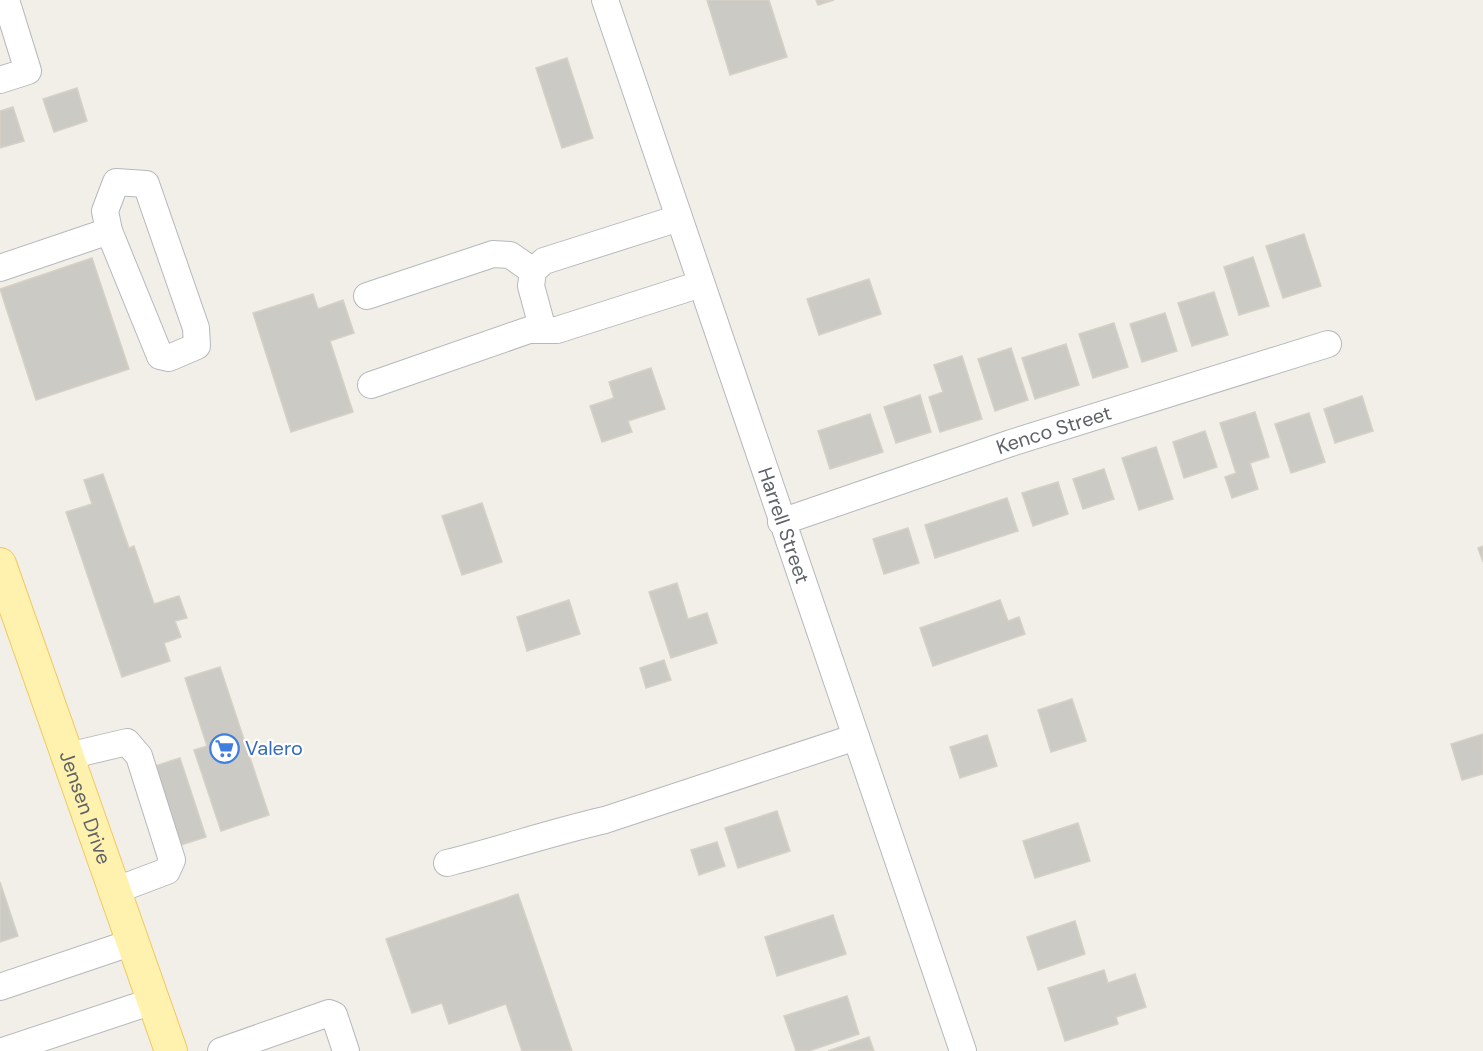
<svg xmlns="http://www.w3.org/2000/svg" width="1483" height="1051" viewBox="0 0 1483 1051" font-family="'DM Sans',sans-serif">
  <rect width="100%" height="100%" fill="#f1efe8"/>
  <path fill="#cccac5" stroke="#d6d1c6" stroke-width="1.5" d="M707,0H769L787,57L730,75Z
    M816,0H834L818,5Z
    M567,58L593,138L562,148L536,68Z
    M77,88L87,121L54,132L43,99Z
    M13,107L24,141L0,148V111Z
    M1304,234L1321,286L1283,298L1266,246Z
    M1253,257L1269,306L1239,315L1224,267Z
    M92,258L129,369L36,400L0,289Z
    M869,279L881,314L819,335L807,299Z
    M1214,292L1228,335L1192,346L1178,303Z
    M313,294L318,309L343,300L354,333L330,341L353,412L291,432L253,313Z
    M1165,313L1177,351L1142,362L1130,324Z
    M1114,323L1128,367L1093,378L1079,334Z
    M1066,344L1079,385L1035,399L1022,358Z
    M1011,348L1028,400L995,411L978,359Z
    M962,356L982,419L940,432L929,397L943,392L934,365Z
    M651,368L665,409L628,421L632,432L602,442L590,406L614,398L609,382Z
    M920,395L931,432L896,443L884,407Z
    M1362,396L1373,431L1335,443L1324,409Z
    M1255,412L1269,457L1250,463L1258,489L1232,498L1225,477L1236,473L1220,423Z
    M1309,413L1325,462L1291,473L1275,424Z
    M870,414L883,452L830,469L818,431Z
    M1205,431L1217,467L1184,478L1173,442Z
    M1156,447L1173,499L1139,510L1122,458Z
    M1104,469L1114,499L1083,509L1073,479Z
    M103,474L129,548L134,546L154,604L179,596L187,618L175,621L181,637L164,643L170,661L122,677L66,512L92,504L84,480Z
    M1058,482L1068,514L1033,526L1022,493Z
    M1007,498L1018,531L935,558L925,525Z
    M482,503L502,562L462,575L442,516Z
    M908,528L919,563L884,574L873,539Z
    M1483,546V562L1478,548Z
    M677,583L688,619L707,613L717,643L671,658L649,592Z
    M569,600L580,634L527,651L517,617Z
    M1000,600L1008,621L1019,617L1025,634L933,666L920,628Z
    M664,660L671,680L646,688L640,668Z
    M220,667L269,815L221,831L194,750L207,746L185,678Z
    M1072,699L1086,741L1051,752L1038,710Z
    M1483,734V774L1462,780L1451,744Z
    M987,735L997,766L960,778L950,747Z
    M180,758L206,837L181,845L155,766Z
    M777,811L790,851L738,868L725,828Z
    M1078,823L1090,861L1035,878L1023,841Z
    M717,842L725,866L699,875L691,850Z
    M0,882L18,936L0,942Z
    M518,894L572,1051H522L506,1004L449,1024L442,1003L412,1013L386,939Z
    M833,915L846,954L777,976L765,937Z
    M1075,921L1085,954L1038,970L1027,937Z
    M1104,970L1108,983L1135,974L1146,1007L1116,1017L1118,1024L1065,1041L1048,988Z
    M847,996L859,1034L809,1051H796L784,1016Z
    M869,1037L874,1051H828Z"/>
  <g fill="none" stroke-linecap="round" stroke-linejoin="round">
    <defs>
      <g id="minor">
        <path id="s1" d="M605,0L963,1051"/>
        <path d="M0,80L28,71L6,0"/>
        <path d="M116,182L146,184L196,328L197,346L169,358L160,356L109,231L105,211Z"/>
        <path d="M0,268L109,231"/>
        <path d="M367,296L493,254L510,255L533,271"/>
        <path d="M543,330L531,286L533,271L544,261L679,218"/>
        <path d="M371,385L529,330H557L701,284"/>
        <path id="s2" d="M781,522L1011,443L1328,344"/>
        <path d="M68,756L127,742L139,756L172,860L167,871L114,891"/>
        <path d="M447,863C500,850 552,832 605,820L856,737"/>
        <path d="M0,987L133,942"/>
        <path d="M3,1051L153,1001"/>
        <path d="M221,1051L329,1013L334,1015L346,1051"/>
      </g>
      <g id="major">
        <path id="s3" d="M0,564L171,1051"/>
      </g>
    </defs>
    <use href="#minor" stroke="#b5b8bc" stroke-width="28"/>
    <use href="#major" stroke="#f2c960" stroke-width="34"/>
    <use href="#minor" stroke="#fff" stroke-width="26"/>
    <use href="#major" stroke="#fff2af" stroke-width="32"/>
  </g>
  <defs>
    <symbol id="supermarket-ring" viewBox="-11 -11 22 22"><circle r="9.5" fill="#fff" stroke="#3f7fe0" stroke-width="1.5"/><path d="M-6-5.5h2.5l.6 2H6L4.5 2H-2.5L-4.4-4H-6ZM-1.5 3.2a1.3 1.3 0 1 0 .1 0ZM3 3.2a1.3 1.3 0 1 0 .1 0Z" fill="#3f7fe0"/></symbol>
  </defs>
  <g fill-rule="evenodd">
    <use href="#supermarket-ring" x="208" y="732" width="33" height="33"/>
  </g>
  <g text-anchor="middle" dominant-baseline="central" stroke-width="4.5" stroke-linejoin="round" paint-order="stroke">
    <g font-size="20" fill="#5f6368" stroke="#fff">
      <text stroke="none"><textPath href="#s2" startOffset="288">Kenco Street</textPath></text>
      <text stroke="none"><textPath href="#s1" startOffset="555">Harrell Street</textPath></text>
      <text stroke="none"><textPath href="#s3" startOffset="258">Jensen Drive</textPath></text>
    </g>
    <g font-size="20" fill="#366cbe" stroke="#fff" text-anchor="start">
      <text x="245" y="748">Valero</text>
    </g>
  </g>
</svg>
